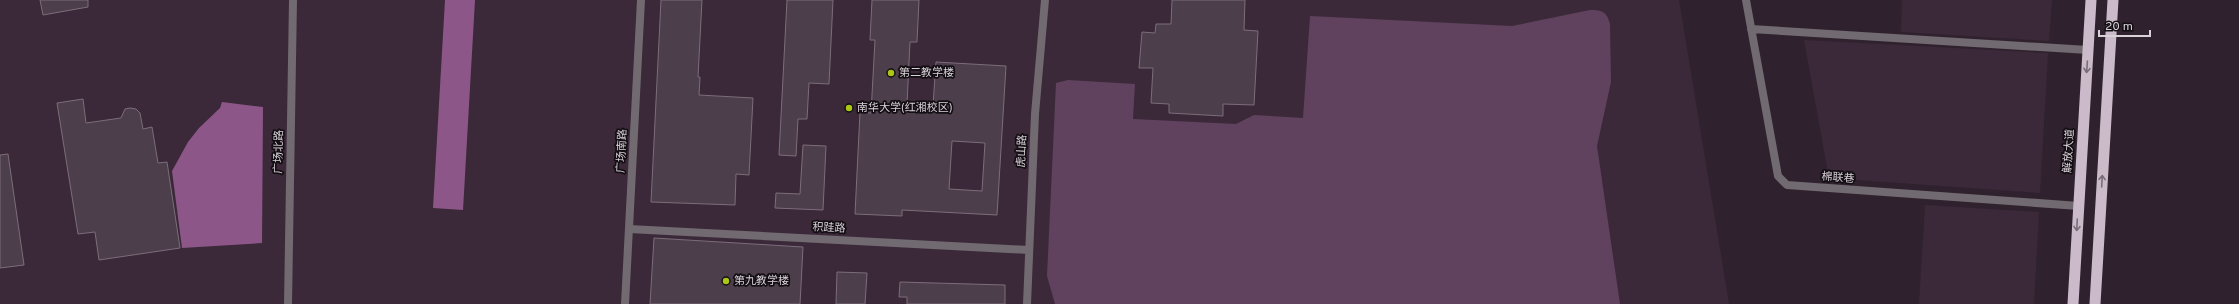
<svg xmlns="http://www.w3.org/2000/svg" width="2239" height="304" viewBox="0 0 2239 304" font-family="Overpass,'Noto Sans SC',sans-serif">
  <rect width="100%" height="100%" fill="#2f222e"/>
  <path fill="#3b2939" d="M0,0H1679L1729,304H0Z
    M1902,0H2052L2049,41L1901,32Z
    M1804,40L2048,53L2040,193L1829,178Z
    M1925,205L2039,212L2034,304H1919Z"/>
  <path fill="#60425e" d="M1590,10C1602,10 1607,12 1610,24L1611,82L1597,146L1620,304H1055L1047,276L1056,83L1068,80L1135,84L1133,119L1236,124L1254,115L1303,118L1310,16L1512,26Z"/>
  <path fill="#8c5788" d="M445,0H475L463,210L433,208Z
    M222,102L263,107L262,243L182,248L172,171L188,142L199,128L220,108Z"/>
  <path fill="#4c3e4b" stroke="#7d6d7b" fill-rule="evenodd" d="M40,0H88V7L43,15Z
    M661,0H702L698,77H700L699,95L753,98L749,175L736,174L735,205L651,202Z
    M787,0H833L829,84L809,83L807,119H798L796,156L779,155Z
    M872,0H919L917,42H910L907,104L933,105L936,62L1006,66L997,215L902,210V216L855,214L860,112L871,113L875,40H870ZM952,141L985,143L982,191L949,189Z
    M1172,0H1245L1244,30L1258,31L1254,105L1223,104V116L1169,113V104L1151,103L1153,68H1139L1142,32L1155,33L1156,24H1171Z
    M83,99L86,123L121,118L125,109L130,108L136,109L140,113L143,129L152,127L158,163L167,162L180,248L99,260L95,232L78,234L57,103Z
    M803,145L826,146L823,210L775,208L776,193L800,194Z
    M8,154L24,265L0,268V155Z
    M654,238L803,247L800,304H650Z
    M837,272L867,273L865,304H836Z
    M900,282L1005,285V304H907V297H899Z"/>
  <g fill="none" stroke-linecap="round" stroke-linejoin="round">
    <path stroke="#716a71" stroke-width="8" d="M1746,0L1778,176L1787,185L2079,206
      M1751,29L2088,50
      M629,229L1028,250
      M288,304L293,0
      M625,304L641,0
      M1027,304L1035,114L1045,0"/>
    <path stroke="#cbbbca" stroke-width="11" d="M2073,304L2091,0
      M2095,304L2113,0"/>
  </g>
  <defs><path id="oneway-shaft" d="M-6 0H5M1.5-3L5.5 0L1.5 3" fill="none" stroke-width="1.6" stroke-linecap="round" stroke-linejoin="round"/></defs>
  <g stroke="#786d78">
    <use href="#oneway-shaft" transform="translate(2087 67) rotate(94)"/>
    <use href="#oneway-shaft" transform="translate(2102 181) rotate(-87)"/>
    <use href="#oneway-shaft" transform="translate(2077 225) rotate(93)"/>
  </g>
  <g fill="#abc615" stroke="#130e13" stroke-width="1.5">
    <circle cx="891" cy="73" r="4"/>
    <circle cx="849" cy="108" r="4"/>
    <circle cx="726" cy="281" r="4"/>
  </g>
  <g text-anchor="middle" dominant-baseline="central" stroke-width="3.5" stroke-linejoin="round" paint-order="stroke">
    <g font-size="11" fill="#d9d1d8" stroke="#130e13" text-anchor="start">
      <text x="899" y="73">第二教学楼</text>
      <text x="857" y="108">南华大学(红湘校区)</text>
      <text x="734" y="281">第九教学楼</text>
    </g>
    <g font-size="11" fill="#d9d1d8" stroke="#130e13">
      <text transform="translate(622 151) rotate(-87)">广场南路</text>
      <text transform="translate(1022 151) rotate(-87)">虎山路</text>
      <text transform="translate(2069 151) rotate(-86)">解放大道</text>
      <text transform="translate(279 152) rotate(-89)">广场北路</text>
      <text transform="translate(1838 178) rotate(4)">棉联巷</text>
      <text transform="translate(829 228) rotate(3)">积跬路</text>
    </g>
  </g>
  <path d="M2099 30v6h51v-6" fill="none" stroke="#d9d1d8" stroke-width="2"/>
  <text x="2105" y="30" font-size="12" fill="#d9d1d8" stroke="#130e13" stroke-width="3" paint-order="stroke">20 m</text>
</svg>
